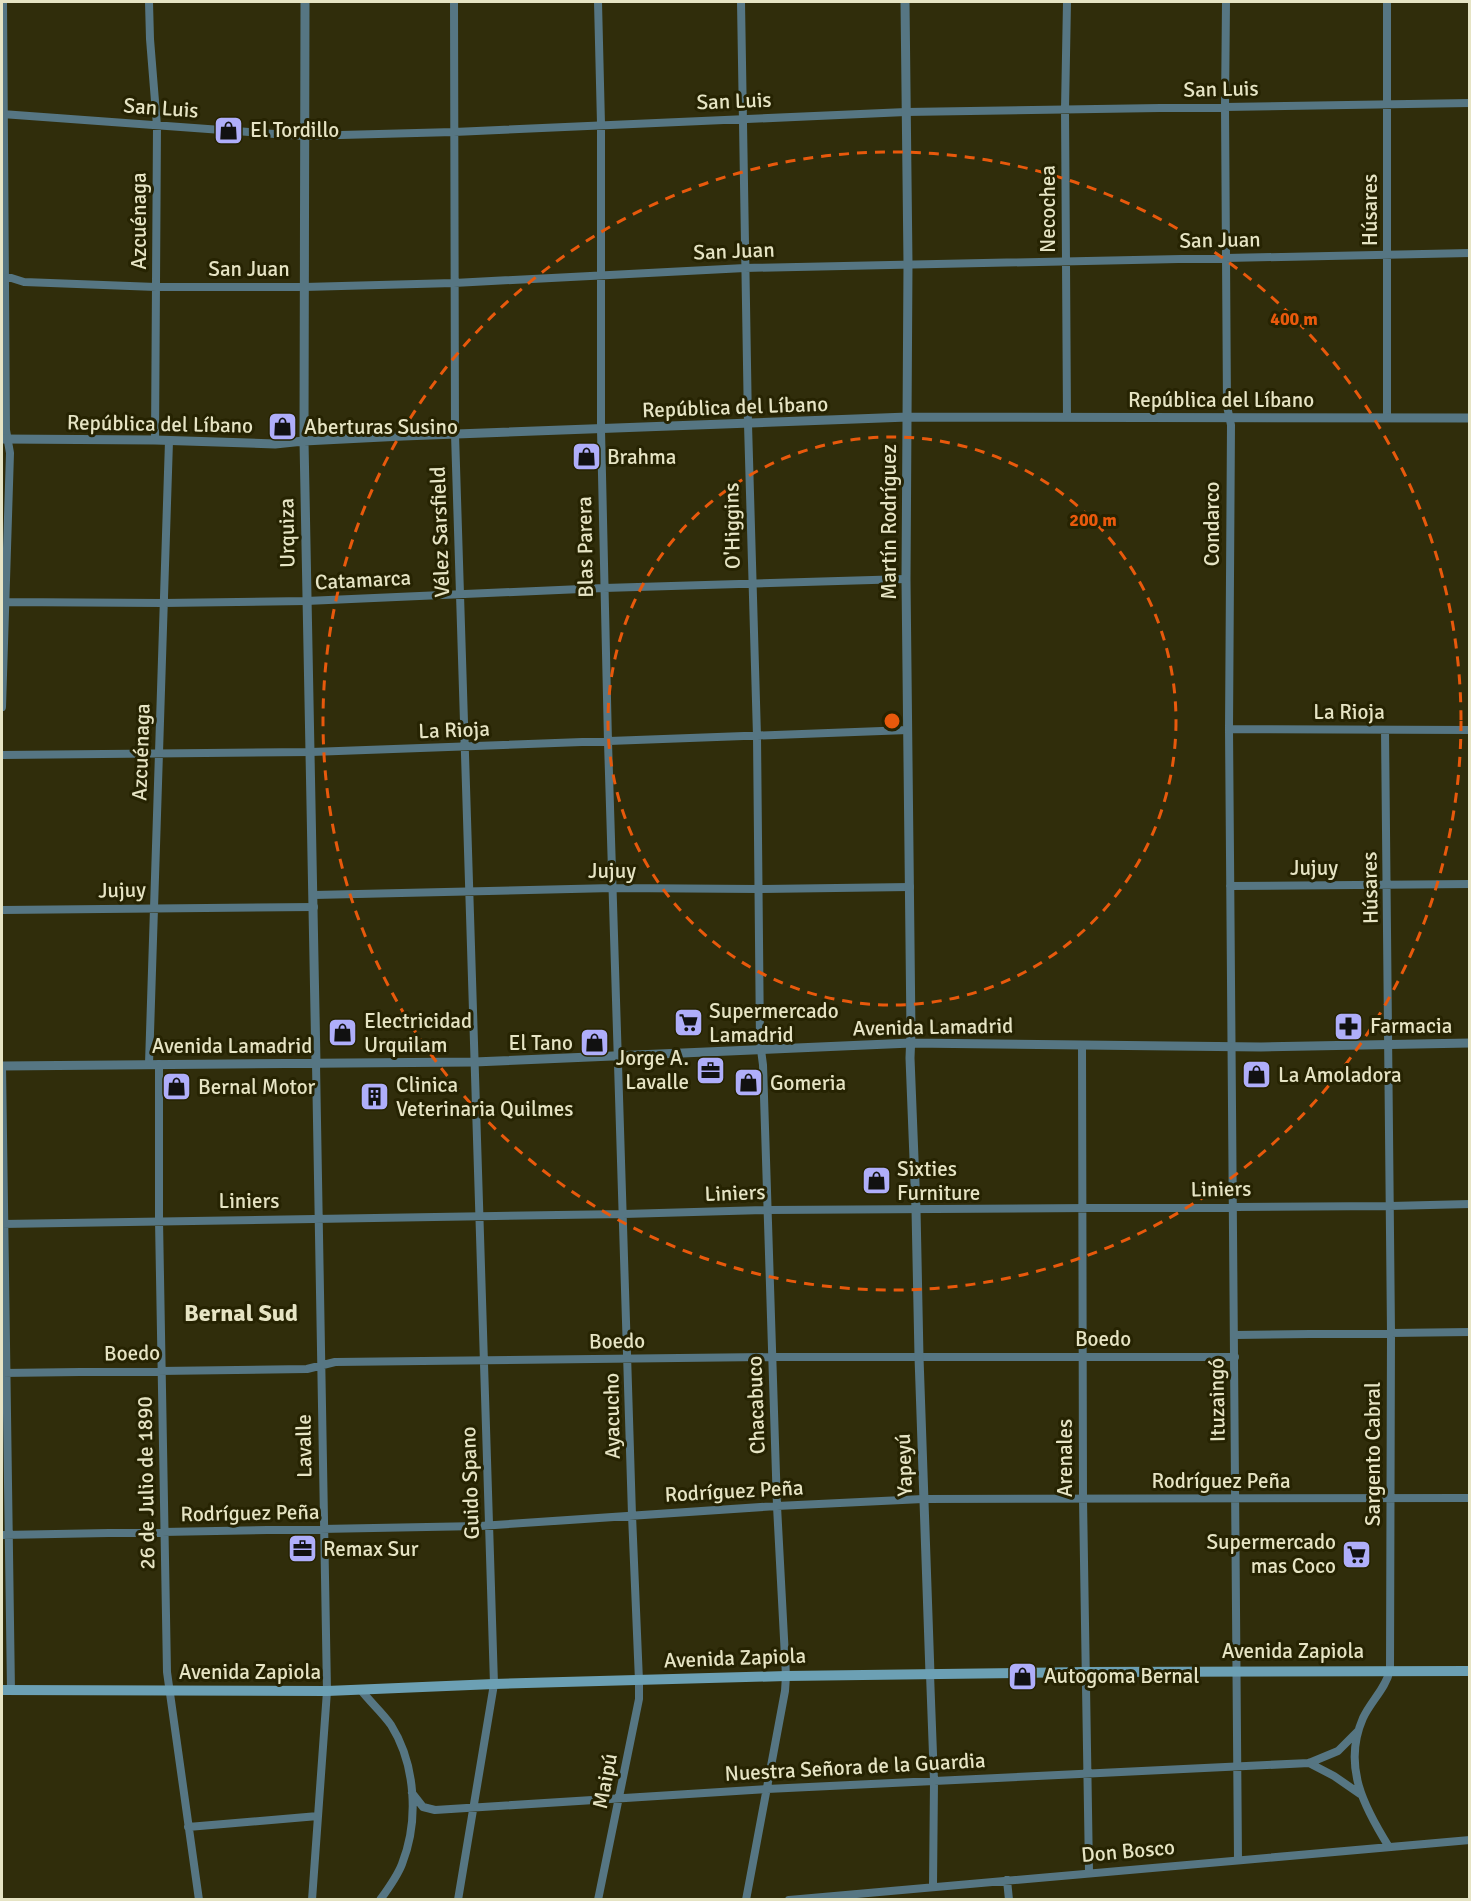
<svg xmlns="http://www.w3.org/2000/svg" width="1471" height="1901" viewBox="0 0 1471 1901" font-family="Signika,sans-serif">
  <rect width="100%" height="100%" fill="#302d0b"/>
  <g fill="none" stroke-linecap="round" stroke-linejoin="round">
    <path stroke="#567683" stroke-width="8" d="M149,2L150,39L157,126L155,440
      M454,2L455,434L494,1684L458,1900
      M598,2L601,124V430L608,742L632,1515L639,1681V1699L598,1900
      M741,2L748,424L757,736L760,1042L763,1065L777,1506L786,1676L785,1691L746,1900
      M1067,2L1065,109L1067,417
      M1226,2L1225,107L1227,406L1231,425L1229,729L1238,1860
      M2,114L303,136L454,132L906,112L1470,103
      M2,275L24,282L156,287H304L454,283L745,268L1470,253
      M1387,418V2
      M2,602L163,603L306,601L604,588L906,579
      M2,707L10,453L6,430L3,2
      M1229,729L1470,730
      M1385,730L1391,1333L1390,1670C1386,1688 1371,1701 1363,1718C1342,1766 1364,1807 1389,1847
      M2,755L311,752L908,730
      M1230,886L1470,884
      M314,895L613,888L759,889L910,887
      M2,910L314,907
      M1082,1045L1083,1499L1089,1872
      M149,1064L169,441
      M159,1064V1220L167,1672L199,1900
      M2,1066L11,1691
      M2,1224L624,1214L768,1210L1390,1206L1470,1204
      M1235,1335L1470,1332
      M2,1373L307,1369L335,1362L773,1357H1235
      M2,1535L480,1526L777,1506L923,1499L1470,1498
      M930,1674L934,1781L933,1885
      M361,1690C370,1702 382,1712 391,1725C416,1765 419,1821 402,1864C397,1877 388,1889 380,1900
      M1309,1763L1334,1776L1360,1794
      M412,1793L423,1807L435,1810L767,1789L1309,1763L1338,1751L1358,1731
      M188,1827L318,1816
      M1007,1880L1009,1900
      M312,1900L327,1691L316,1064
      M789,1900L1470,1840"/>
    <path stroke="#567683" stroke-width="9" d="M305,2L304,441L316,1064
      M905,2L908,264L906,579L911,1033L910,1058L916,1209L919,1357L930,1674
      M2,439L155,440L275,444L304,441L403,436L908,417L1470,418
      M2,1066L474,1062L911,1043L1261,1047L1470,1043"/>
    <path stroke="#6ca0b4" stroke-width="10" d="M2,1690L327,1691L494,1684L786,1676L1085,1672L1470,1671"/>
  </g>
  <g fill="none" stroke="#e8590c" stroke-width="3" stroke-dasharray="10 8">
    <circle cx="892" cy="721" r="284"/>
    <circle cx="892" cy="721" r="569"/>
  </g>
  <defs>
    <symbol id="shop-square" viewBox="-11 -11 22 22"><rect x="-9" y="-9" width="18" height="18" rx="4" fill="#afaefa" stroke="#262302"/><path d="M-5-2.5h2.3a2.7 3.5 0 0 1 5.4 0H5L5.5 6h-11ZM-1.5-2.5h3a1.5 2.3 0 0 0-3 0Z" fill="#111"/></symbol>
    <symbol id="supermarket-square" viewBox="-11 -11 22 22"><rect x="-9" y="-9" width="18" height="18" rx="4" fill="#afaefa" stroke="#262302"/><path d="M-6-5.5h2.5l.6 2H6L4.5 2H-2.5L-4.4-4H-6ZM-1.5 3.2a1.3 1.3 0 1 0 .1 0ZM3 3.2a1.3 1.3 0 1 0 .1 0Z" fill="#111"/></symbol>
    <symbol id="pharmacy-square" viewBox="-11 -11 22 22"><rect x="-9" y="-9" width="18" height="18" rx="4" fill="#afaefa" stroke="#262302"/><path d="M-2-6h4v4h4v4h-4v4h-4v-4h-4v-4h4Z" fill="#111"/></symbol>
    <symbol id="office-square" viewBox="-11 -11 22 22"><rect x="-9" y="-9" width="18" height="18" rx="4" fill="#afaefa" stroke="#262302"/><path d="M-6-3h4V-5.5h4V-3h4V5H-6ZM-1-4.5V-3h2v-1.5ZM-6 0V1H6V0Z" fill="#111"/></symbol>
    <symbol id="building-square" viewBox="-11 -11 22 22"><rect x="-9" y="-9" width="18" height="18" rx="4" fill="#afaefa" stroke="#262302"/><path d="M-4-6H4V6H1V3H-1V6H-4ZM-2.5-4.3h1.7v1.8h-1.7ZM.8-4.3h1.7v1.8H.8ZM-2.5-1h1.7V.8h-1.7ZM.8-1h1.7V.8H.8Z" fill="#111"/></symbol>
  </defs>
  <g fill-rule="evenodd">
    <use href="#shop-square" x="212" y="114" width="33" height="33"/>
    <use href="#shop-square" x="266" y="410" width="33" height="33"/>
    <use href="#shop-square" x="570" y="440" width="33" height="33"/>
    <use href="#supermarket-square" x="672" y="1006" width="33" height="33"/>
    <use href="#pharmacy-square" x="1332" y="1010" width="33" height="33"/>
    <use href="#shop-square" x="326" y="1016" width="33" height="33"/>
    <use href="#shop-square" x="578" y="1026" width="33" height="33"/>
    <use href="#office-square" x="694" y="1054" width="33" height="33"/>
    <use href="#shop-square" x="1240" y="1058" width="33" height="33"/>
    <use href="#shop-square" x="732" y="1066" width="33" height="33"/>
    <use href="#shop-square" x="160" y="1070" width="33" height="33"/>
    <use href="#building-square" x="358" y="1080" width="33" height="33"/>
    <use href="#shop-square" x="860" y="1164" width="33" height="33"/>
    <use href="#office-square" x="286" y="1532" width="33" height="33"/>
    <use href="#supermarket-square" x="1340" y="1538" width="33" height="33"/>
    <use href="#shop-square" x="1006" y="1660" width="33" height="33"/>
  </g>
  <g text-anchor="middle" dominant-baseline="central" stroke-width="6" stroke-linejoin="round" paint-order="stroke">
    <g font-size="21" fill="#e6e4c4" stroke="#262302">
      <text transform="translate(1221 89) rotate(-1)">San Luis</text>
      <text transform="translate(734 101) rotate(-2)">San Luis</text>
      <text transform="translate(161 108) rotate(4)">San Luis</text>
      <text transform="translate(1048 209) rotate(-90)">Necochea</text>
      <text transform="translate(1370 210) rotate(-90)">Húsares</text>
      <text transform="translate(139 221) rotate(-90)">Azcuénaga</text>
      <text transform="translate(1220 240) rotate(-1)">San Juan</text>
      <text transform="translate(734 251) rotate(-2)">San Juan</text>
      <text x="249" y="269">San Juan</text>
      <text x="1221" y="400">República del Líbano</text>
      <text transform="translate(735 407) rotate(-2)">República del Líbano</text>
      <text transform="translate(160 424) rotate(1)">República del Líbano</text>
      <text transform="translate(889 522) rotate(-90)">Martín Rodríguez</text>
      <text transform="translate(1212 524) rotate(-90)">Condarco</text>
      <text transform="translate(732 526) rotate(-91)">O'Higgins</text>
      <text transform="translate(440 532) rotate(-92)">Vélez Sarsfield</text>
      <text transform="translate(287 533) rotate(-91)">Urquiza</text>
      <text transform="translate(585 547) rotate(-91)">Blas Parera</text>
      <text transform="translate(363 580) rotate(-3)">Catamarca</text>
      <text x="1349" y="712">La Rioja</text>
      <text transform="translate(454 730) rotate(-2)">La Rioja</text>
      <text transform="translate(141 752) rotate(-88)">Azcuénaga</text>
      <text x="1314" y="868">Jujuy</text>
      <text x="612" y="871">Jujuy</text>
      <text transform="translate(1370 888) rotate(-91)">Húsares</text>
      <text transform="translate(122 890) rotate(-1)">Jujuy</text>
      <text transform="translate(933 1027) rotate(-1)">Avenida Lamadrid</text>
      <text x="232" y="1046">Avenida Lamadrid</text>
      <text transform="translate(1221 1189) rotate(-1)">Liniers</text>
      <text transform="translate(735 1193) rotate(-2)">Liniers</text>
      <text x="249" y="1201">Liniers</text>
      <text x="1103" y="1339">Boedo</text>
      <text transform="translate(617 1341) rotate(-1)">Boedo</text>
      <text transform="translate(132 1353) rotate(-1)">Boedo</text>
      <text transform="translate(1217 1400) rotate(-91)">Ituzaingó</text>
      <text transform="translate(756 1405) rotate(-92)">Chacabuco</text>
      <text transform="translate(612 1416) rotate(-91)">Ayacucho</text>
      <text transform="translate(304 1446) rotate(-91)">Lavalle</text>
      <text transform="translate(1373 1454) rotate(-90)">Sargento Cabral</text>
      <text transform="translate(1065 1458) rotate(-90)">Arenales</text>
      <text transform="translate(904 1465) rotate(-92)">Yapeyú</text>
      <text x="1221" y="1481">Rodríguez Peña</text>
      <text transform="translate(146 1483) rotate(-91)">26 de Julio de 1890</text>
      <text transform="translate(470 1483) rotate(-92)">Guido Spano</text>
      <text transform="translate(734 1491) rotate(-3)">Rodríguez Peña</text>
      <text transform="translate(250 1513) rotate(-1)">Rodríguez Peña</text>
      <text x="1293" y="1651">Avenida Zapiola</text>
      <text transform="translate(735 1658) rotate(-2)">Avenida Zapiola</text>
      <text x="250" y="1672">Avenida Zapiola</text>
      <text transform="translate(855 1767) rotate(-3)">Nuestra Señora de la Guardia</text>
      <text transform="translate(605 1781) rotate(-79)">Maipú</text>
      <text transform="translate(1128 1851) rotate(-5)">Don Bosco</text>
    </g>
    <g font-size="21" fill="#e6e4c4" stroke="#262302" text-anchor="start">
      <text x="250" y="130">El Tordillo</text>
      <text x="304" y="427">Aberturas Susino</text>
      <text x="607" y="457">Brahma</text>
      <text x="709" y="1011">Supermercado<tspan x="709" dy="24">Lamadrid</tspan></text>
      <text x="364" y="1021">Electricidad<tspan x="364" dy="24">Urquilam</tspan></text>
      <text x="1370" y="1026">Farmacia</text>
      <text x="573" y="1043" text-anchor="end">El Tano</text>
      <text x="689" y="1058" text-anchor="end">Jorge A.<tspan x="689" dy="24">Lavalle</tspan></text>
      <text x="1278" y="1075">La Amoladora</text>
      <text x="770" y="1083">Gomeria</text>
      <text x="396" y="1085">Clinica<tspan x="396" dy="24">Veterinaria Quilmes</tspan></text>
      <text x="198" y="1087">Bernal Motor</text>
      <text x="897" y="1169">Sixties<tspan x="897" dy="24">Furniture</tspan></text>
      <text x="1336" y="1542" text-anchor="end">Supermercado<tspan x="1336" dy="24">mas Coco</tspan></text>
      <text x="323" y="1549">Remax Sur</text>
      <text x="1044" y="1676">Autogoma Bernal</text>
    </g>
    <g font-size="24" font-weight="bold" fill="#e6e4c4" stroke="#262302">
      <text x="241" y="1313">Bernal Sud</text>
    </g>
  </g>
  <circle cx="892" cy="721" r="9" fill="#e8590c" stroke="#262302" stroke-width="3"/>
  <g font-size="18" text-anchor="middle" font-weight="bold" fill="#e8590c" stroke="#262302" stroke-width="6" stroke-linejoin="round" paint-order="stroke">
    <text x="1294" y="325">400 m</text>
    <text x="1093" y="526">200 m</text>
  </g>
  <rect width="1471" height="1901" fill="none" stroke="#e6e4c4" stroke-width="6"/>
</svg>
